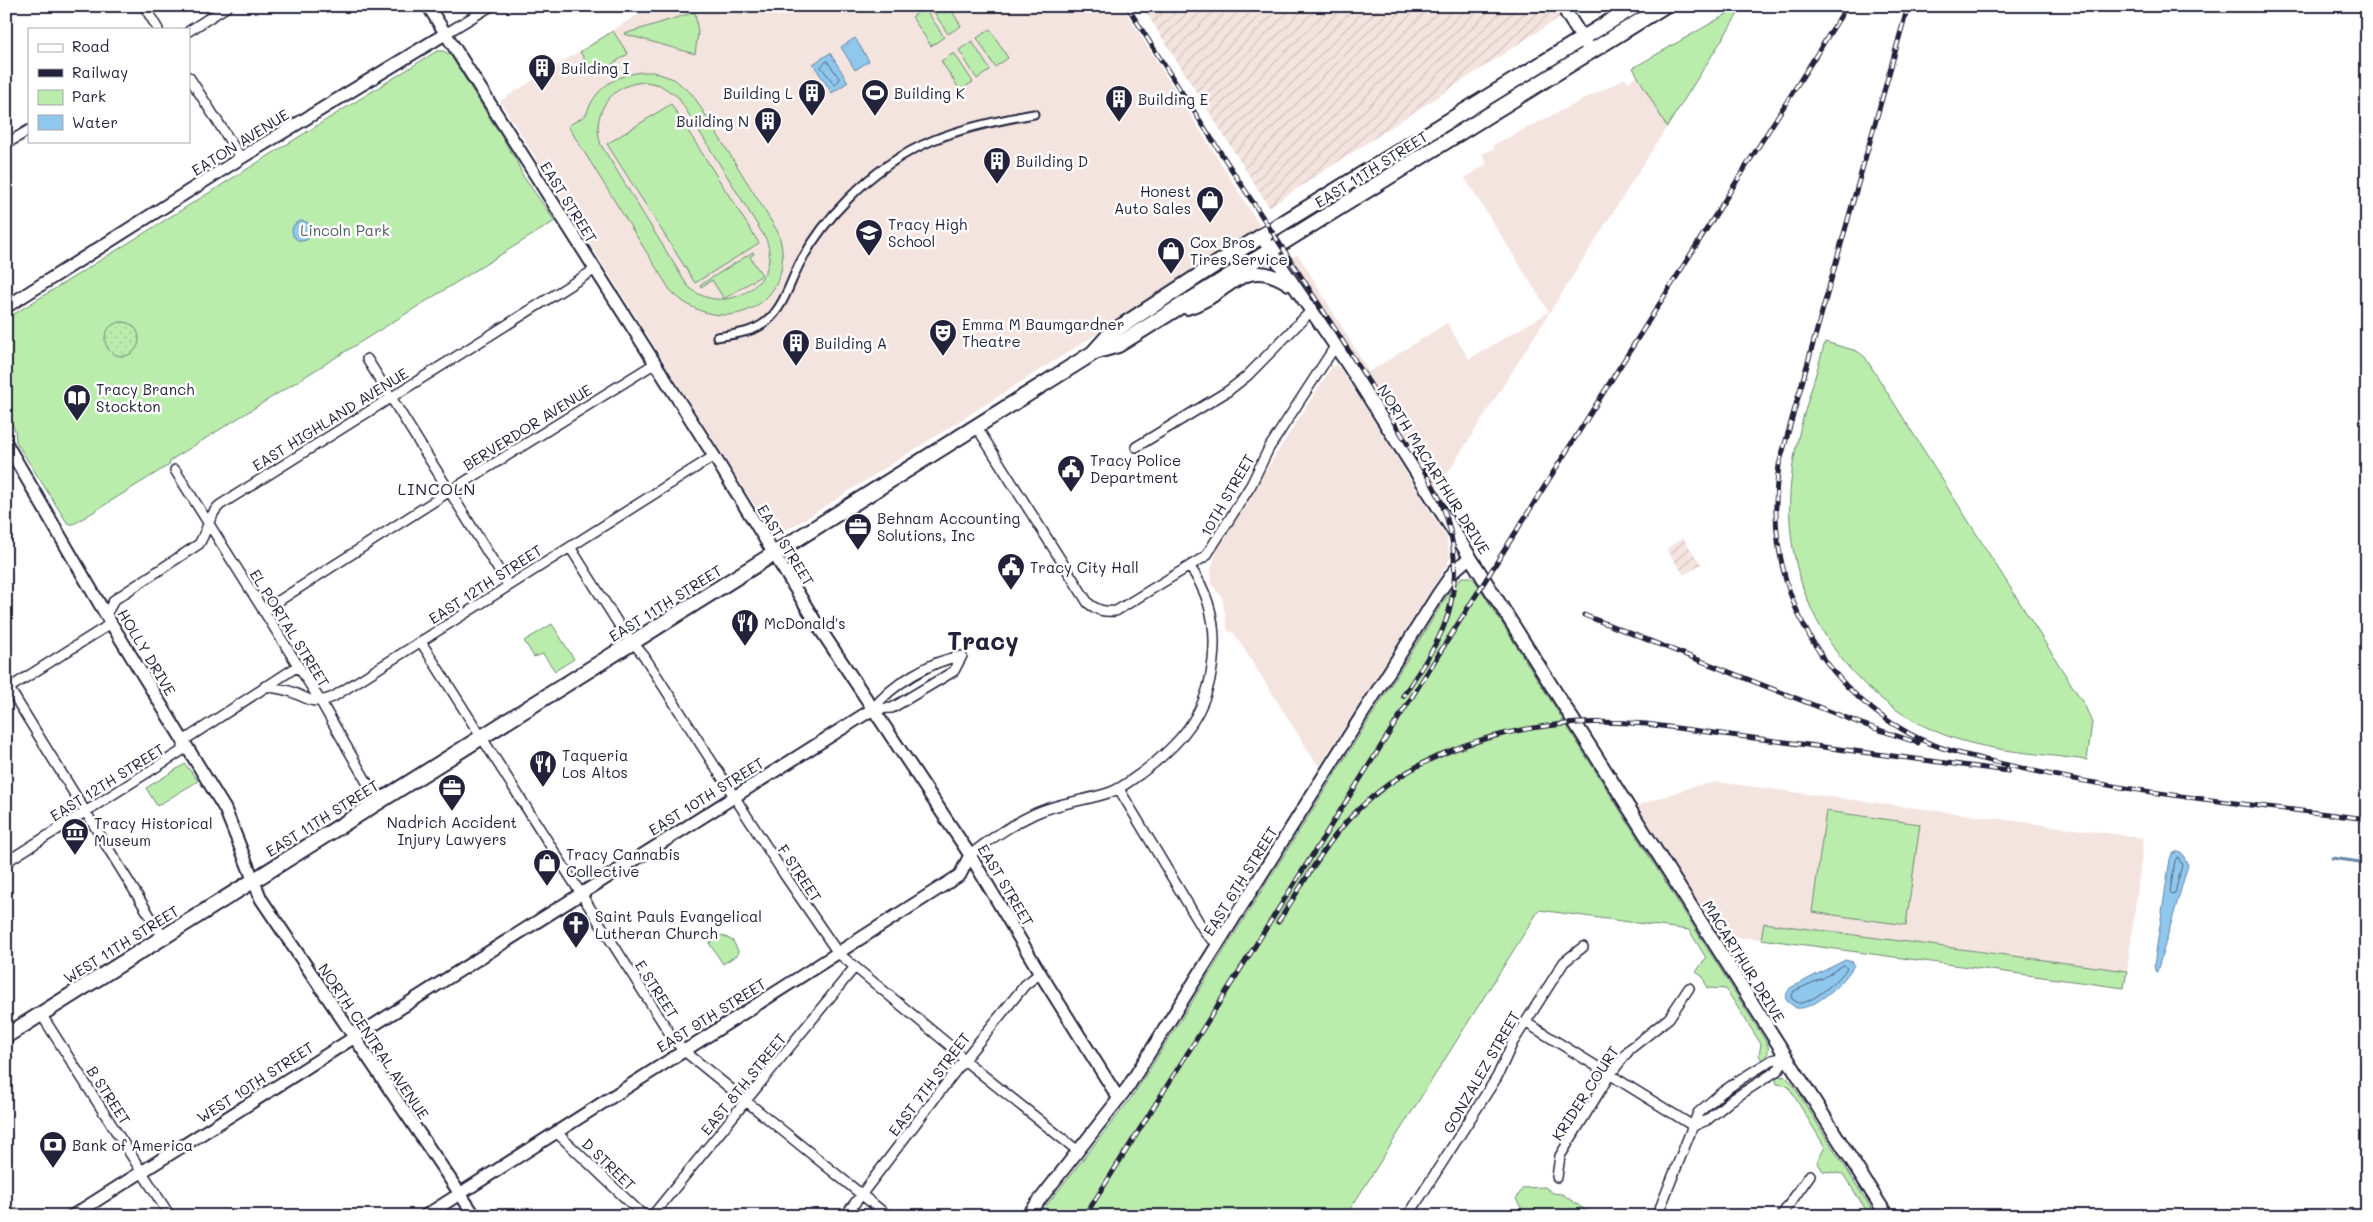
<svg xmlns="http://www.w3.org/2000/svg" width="2373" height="1222" viewBox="0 0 2373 1222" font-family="Mali,sans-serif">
  <defs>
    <pattern id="industrial-furrows" width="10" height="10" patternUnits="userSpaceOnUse" patternTransform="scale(1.25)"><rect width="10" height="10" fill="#f4e4df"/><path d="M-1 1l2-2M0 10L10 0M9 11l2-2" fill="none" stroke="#d1c3c0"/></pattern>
    <pattern id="garden-dots" width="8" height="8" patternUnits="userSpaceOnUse" patternTransform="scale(1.25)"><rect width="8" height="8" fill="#baecac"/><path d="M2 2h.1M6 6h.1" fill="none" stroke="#a0ca95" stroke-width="1.8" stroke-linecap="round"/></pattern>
  </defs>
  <rect width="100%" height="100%" fill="#fff"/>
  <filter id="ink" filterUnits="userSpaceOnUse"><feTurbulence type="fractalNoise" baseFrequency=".02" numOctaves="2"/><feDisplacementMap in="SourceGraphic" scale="10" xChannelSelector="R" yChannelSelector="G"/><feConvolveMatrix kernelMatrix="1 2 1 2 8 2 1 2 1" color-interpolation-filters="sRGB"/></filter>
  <g filter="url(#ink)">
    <path fill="#f4e4df" d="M651,6H1122L1262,229L794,526L784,530L773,528L763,519L500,101Z
      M1637,76L1667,127L1550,312L1442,482L1434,490L1288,260L1298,254L1369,372L1447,323L1469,359L1549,312L1465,178L1487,164L1482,154L1495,148L1493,145L1616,83L1625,78L1628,82Z
      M1335,365L1340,368L1446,536L1450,557L1448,563L1320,766L1316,763L1234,633L1228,631L1222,597L1212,585L1211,569L1219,544L1331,368Z
      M1717,782L2144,838L2127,971L1764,923L1761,939L1720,936L1637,806L1691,787Z"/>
    <path fill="url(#industrial-furrows)" d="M1142,6H1577L1269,207Z
      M1683,538L1701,564L1684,575L1666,549Z"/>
    <path fill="#baecac" stroke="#6e8774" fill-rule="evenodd" d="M930,6H949L961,26L948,34Z
      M1741,6H1743L1667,127L1633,68Z
      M925,8L944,37L931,46L912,17Z
      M695,12L698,33L695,54L624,34L625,32L627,33Z
      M990,29L1008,58L995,67L977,38Z
      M613,31L628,54L595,75L580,52Z
      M972,41L990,70L977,79L959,50Z
      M437,51H444L451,56L516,160L523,176L555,221L171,460L169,465L74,524H68L16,442L15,430L6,415V319Z
      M954,53L973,82L960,90L941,61Z
      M653,72L674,79L693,95L778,232C802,304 721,344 670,290L568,126L586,115C596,84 622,71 653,72ZM646,82L660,85L678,97L766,239C784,285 720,320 687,285L601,145C590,112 612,83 646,82Z
      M671,104L759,243L695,283L607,144Z
      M753,252L754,254L750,257L762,275L724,299L712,280L701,287L700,285Z
      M1825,342L1857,351L1865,357L2085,706L2092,723L2087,760C2043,754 1995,752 1953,738C1845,701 1779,594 1791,481C1795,434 1813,387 1825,342Z
      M1462,577H1471L1476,582L1767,1043C1770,1050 1768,1056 1762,1060L1759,1055L1761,1044L1726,989L1707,988L1703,977L1696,972L1706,958L1689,930L1539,910L1346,1216H1038L1132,1097L1450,591Z
      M552,624L574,659L555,671L543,654L534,657L524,641Z
      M185,764L198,781L157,806L146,788Z
      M1826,811L1920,824L1906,925L1812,912Z
      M1764,923L2127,971L2124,988L1761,939Z
      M722,935L733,941L738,951L737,955L723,964L709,943Z
      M1779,1076L1786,1077L1792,1083L1876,1216H1870L1843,1174L1823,1171L1817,1162L1825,1147L1788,1086L1777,1084L1775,1078Z
      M1545,1187L1553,1193L1562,1194L1594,1216H1526L1516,1199L1523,1188Z"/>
    <path fill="url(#garden-dots)" stroke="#6e8774" d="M105 339a17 17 0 1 1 34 0a17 17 0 1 1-34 0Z"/>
    <path fill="#8fc7ed" stroke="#6385a6" d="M855,38L869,61L855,70L841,47Z
      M830,53L848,82L832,93L813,64Z
      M292 231a10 10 0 1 1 20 0a10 10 0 1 1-20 0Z
      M2178,851L2182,853L2188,865L2157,972L2155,971L2154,965L2170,859L2172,854Z
      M1845,960L1853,962L1854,965C1847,980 1814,1011 1796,1008L1787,1001L1785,997L1790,988Z"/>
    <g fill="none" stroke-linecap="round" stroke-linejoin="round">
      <path stroke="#4e6482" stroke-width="1" d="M827,61L840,79L835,85L821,67Z
        M2178,857L2182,865L2175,893L2172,894L2170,892L2175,861Z
        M1844,965L1847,968C1841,979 1810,1005 1798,1003L1791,998L1794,991L1823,978Z"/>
      <path stroke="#6385a6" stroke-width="3" d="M2332,858L2367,863"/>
      <defs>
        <path id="pedestrian" d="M717,337C734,334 753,333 767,321C784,307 790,282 800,263C813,239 829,218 848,199C903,142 959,127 1034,114"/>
        <path id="minor" d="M144,6L158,29
          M189,31L228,6
          M445,34L491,6
          M189,77L241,158
          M6,144L29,130
          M367,359L508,585
          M976,426L1088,603C1098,611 1104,612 1116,611L1206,556L1251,485L1269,448L1336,345
          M1136,447L1228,391L1247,376L1311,311
          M175,470L321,702L369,786L383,799
          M570,547L621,628L644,656L784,874L838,953L954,1049L964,1060L1078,1151
          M263,611L450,491L654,364
          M421,642L672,1037L683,1050L888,1216
          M265,686C274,688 284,689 292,692C311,700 313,705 333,697L714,456
          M9,688L163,937
          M6,690L104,628L110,623L106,615L114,600L199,544C207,532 209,514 220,505L594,270
          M873,709L892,708L954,671L962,656
          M873,709C891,685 932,660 962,656
          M1119,789L1206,934L1218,944
          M970,855C990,839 1011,825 1034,814C1059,802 1086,801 1111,792C1122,788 1131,780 1140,774C1181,744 1208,713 1213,660C1217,626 1210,595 1190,567
          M6,862L183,750V741L298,666
          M41,1014L170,1216
          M1525,1022L1693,1126
          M1693,1126L1707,1120L1730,1101L1778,1070L1786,1057
          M556,1132L644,1216
          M1557,1177L1560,1156L1609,1076L1630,1049L1669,1018L1689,988
          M652,1216L854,968
          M845,1216L964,1060L1025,985L1040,973
          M1408,1216L1497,1077L1513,1042L1564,962L1583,947
          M1657,1216L1698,1113L1721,1093L1741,1079L1772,1060L1786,1057
          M1781,1216L1810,1175"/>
        <path id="tertiary" d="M428,6L714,456L820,629L970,855L1040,973L1119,1099
          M6,307L241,158L445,34
          M6,443L106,615L225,809L261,899L475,1216
          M72,1216L873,709
          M425,1216L960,875L970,855
          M1027,1216L1128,1087L1438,594L1454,571L1470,557"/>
        <path id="secondary" d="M1566,6L1567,14L1591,52
          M1261,235C1292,285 1327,331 1358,380L1887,1216
          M1187,308C1229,296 1242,253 1289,284"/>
        <path id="primary" d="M1094,352L1118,345L1664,6
          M6,1036L1082,360L1093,353L1111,333L1218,263L1635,6"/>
      </defs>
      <use href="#pedestrian" stroke="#22223b" stroke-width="11"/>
      <use href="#minor" stroke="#22223b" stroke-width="12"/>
      <use href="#tertiary" stroke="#22223b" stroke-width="15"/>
      <use href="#secondary" stroke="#22223b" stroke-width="16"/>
      <use href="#primary" stroke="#22223b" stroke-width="18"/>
      <use href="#pedestrian" stroke="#fff" stroke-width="7"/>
      <use href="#minor" stroke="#fff" stroke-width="9"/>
      <use href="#tertiary" stroke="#fff" stroke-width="11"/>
      <use href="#secondary" stroke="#fff" stroke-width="12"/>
      <use href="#primary" stroke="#fff" stroke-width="14"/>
      <defs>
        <path id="rail" d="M1127,6C1227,166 1333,321 1431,482C1458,528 1463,589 1439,637C1429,658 1415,677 1403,696
          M1908,6L1779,465C1763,575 1811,680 1910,734C1941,751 1978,758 2012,766C2126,793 2249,804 2367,819
          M1584,615L1862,724L1918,743
          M1278,922C1301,888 1321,850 1349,819C1422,740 1542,715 1646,724L2008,771
          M1085,1216L1847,6"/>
      </defs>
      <use href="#rail" stroke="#22223b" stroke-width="5"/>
      <use href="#rail" stroke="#fff" stroke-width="3" stroke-dasharray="9" stroke-linecap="butt"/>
    </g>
  </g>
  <defs>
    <symbol id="building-pin" viewBox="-11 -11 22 30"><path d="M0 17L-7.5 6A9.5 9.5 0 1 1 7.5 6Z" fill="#22223b" stroke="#fff"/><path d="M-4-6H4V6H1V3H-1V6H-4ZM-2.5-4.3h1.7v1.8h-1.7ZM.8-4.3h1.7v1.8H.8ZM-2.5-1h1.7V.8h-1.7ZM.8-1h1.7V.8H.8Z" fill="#fff"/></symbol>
    <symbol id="stadium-pin" viewBox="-11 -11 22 30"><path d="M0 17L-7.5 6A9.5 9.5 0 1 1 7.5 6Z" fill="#22223b" stroke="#fff"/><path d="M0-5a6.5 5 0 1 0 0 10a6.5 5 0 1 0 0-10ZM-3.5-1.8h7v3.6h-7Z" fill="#fff"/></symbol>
    <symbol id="shop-pin" viewBox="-11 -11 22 30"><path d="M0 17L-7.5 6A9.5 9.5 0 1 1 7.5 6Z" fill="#22223b" stroke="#fff"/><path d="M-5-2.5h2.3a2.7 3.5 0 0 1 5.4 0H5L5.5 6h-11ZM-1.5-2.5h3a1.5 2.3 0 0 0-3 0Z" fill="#fff"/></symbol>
    <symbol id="school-pin" viewBox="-11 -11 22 30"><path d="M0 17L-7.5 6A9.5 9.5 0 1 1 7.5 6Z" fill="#22223b" stroke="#fff"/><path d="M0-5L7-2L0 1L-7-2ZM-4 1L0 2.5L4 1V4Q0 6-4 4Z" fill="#fff"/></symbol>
    <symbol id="theatre-pin" viewBox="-11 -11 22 30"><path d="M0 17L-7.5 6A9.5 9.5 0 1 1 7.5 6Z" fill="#22223b" stroke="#fff"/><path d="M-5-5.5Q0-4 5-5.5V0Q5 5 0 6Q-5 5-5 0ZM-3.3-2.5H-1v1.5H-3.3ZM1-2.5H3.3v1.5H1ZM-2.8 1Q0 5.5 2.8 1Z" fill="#fff"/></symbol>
    <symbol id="library-pin" viewBox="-11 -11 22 30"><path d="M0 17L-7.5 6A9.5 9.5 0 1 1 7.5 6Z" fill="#22223b" stroke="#fff"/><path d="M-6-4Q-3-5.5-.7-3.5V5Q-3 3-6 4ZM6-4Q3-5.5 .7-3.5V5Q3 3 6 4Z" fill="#fff"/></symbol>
    <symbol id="civic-pin" viewBox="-11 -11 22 30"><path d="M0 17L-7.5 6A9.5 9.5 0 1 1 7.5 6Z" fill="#22223b" stroke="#fff"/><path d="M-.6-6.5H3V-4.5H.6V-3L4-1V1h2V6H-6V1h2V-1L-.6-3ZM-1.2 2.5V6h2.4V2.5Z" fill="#fff"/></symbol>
    <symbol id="office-pin" viewBox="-11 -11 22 30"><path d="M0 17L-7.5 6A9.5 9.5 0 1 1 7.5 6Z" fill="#22223b" stroke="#fff"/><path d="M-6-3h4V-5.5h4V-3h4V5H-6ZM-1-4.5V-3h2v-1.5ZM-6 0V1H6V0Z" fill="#fff"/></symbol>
    <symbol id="restaurant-pin" viewBox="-11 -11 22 30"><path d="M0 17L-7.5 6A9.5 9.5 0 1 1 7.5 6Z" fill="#22223b" stroke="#fff"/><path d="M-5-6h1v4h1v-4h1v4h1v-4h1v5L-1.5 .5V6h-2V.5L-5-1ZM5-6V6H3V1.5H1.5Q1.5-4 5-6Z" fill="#fff"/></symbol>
    <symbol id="museum-pin" viewBox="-11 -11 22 30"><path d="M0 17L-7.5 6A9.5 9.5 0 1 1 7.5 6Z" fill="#22223b" stroke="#fff"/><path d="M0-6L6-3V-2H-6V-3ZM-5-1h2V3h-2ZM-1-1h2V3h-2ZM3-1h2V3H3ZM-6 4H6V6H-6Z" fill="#fff"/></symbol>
    <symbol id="church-pin" viewBox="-11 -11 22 30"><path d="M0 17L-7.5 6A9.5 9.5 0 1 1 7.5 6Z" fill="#22223b" stroke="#fff"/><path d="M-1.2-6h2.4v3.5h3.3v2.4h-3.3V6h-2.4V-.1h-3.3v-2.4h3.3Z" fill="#fff"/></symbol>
    <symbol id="bank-pin" viewBox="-11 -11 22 30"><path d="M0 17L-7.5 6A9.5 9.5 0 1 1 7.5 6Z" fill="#22223b" stroke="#fff"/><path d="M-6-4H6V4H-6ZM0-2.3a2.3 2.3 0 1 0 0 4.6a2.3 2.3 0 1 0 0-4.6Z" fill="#fff"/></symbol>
  </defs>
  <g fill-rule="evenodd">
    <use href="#building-pin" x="526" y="52" width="32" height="43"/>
    <use href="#building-pin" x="796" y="77" width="32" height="43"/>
    <use href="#stadium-pin" x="859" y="77" width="32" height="43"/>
    <use href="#building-pin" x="1103" y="83" width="32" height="43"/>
    <use href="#building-pin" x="752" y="105" width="32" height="43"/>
    <use href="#building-pin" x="981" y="145" width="32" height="43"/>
    <use href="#shop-pin" x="1194" y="184" width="32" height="43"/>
    <use href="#school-pin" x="853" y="217" width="32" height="43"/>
    <use href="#shop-pin" x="1155" y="235" width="32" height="43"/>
    <use href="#theatre-pin" x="927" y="317" width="32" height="43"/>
    <use href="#building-pin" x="780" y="327" width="32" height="43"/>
    <use href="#library-pin" x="61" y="382" width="32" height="43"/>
    <use href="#civic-pin" x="1055" y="453" width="32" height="43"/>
    <use href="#office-pin" x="842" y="511" width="32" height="43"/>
    <use href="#civic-pin" x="995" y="551" width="32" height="43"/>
    <use href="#restaurant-pin" x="729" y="607" width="32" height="43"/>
    <use href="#restaurant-pin" x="527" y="748" width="32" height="43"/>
    <use href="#office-pin" x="436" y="772" width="32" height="43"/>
    <use href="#museum-pin" x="59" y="816" width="32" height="43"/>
    <use href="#shop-pin" x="531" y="847" width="32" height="43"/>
    <use href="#church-pin" x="560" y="909" width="32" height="43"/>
    <use href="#bank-pin" x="37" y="1129" width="32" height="43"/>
  </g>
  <g text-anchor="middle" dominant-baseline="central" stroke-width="5" stroke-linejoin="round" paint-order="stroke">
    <g font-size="15" fill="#22223b" stroke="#fff" text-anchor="start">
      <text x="561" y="68">Building I</text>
      <text x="793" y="93" text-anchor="end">Building L</text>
      <text x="894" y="93">Building K</text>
      <text x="1138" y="99">Building E</text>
      <text x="749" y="121" text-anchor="end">Building N</text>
      <text x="1016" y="161">Building D</text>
      <text x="1191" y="191" text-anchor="end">Honest<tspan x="1191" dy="17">Auto Sales</tspan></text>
      <text x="888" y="224">Tracy High<tspan x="888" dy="17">School</tspan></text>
      <text x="1190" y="242">Cox Bros<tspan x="1190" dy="17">Tires Service</tspan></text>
      <text x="962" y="324">Emma M Baumgardner<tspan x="962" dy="17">Theatre</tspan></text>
      <text x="815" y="343">Building A</text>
      <text x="96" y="389">Tracy Branch<tspan x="96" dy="17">Stockton</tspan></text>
      <text x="1090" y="460">Tracy Police<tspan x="1090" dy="17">Department</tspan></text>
      <text x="877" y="518">Behnam Accounting<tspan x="877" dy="17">Solutions, Inc</tspan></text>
      <text x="1030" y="567">Tracy City Hall</text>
      <text x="764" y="623">McDonald's</text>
      <text x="562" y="755">Taqueria<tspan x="562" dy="17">Los Altos</tspan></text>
      <text x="452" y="822" text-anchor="middle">Nadrich Accident<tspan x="452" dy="17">Injury Lawyers</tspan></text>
      <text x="94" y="823">Tracy Historical<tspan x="94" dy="17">Museum</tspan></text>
      <text x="566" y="854">Tracy Cannabis<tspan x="566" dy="17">Collective</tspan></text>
      <text x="595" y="916">Saint Pauls Evangelical<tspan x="595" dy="17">Lutheran Church</tspan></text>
      <text x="72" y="1145">Bank of America</text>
    </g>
    <g font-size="15" fill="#22223b" stroke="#fff">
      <text transform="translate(240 142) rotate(-32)">EATON AVENUE</text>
      <text transform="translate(1371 169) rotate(-32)">EAST 11TH STREET</text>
      <text transform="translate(569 202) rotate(58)">EAST STREET</text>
      <text transform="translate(330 419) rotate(-32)">EAST HIGHLAND AVENUE</text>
      <text transform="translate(527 427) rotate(-32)">BERVERDOR AVENUE</text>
      <text transform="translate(1434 469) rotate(58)">NORTH MACARTHUR DRIVE</text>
      <text transform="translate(1227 495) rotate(-60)">10TH STREET</text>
      <text transform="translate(786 545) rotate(58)">EAST STREET</text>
      <text transform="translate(485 584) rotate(-33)">EAST 12TH STREET</text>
      <text transform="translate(665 603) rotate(-32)">EAST 11TH STREET</text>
      <text transform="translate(290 628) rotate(58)">EL PORTAL STREET</text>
      <text transform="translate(147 652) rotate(59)">HOLLY DRIVE</text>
      <text transform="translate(107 782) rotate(-32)">EAST 12TH STREET</text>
      <text transform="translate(706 796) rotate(-32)">EAST 10TH STREET</text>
      <text transform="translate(322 818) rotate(-32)">EAST 11TH STREET</text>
      <text transform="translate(800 873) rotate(56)">F STREET</text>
      <text transform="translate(1240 881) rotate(-58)">EAST 6TH STREET</text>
      <text transform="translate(1006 885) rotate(59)">EAST STREET</text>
      <text transform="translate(121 944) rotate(-32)">WEST 11TH STREET</text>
      <text transform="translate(1744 961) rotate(58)">MACARTHUR DRIVE</text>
      <text transform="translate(657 989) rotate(57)">E STREET</text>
      <text transform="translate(711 1015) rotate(-32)">EAST 9TH STREET</text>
      <text transform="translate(374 1041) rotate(56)">NORTH CENTRAL AVENUE</text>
      <text transform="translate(1481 1072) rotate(-60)">GONZALEZ STREET</text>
      <text transform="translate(255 1082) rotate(-33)">WEST 10TH STREET</text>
      <text transform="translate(743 1084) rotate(-51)">EAST 8TH STREET</text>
      <text transform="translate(929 1084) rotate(-53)">EAST 7TH STREET</text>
      <text transform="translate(1585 1093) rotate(-57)">KRIDER COURT</text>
      <text transform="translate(109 1095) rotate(57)">B STREET</text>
      <text transform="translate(609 1164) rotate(44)">D STREET</text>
    </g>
    <g font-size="15" fill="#505f5d" stroke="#fff">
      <text x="345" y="230">Lincoln Park</text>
    </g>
    <g font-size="16" letter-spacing="1" fill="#22223b" stroke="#fff">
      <text x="437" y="488">LINCOLN</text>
    </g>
    <g font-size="25" font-weight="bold" fill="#22223b" stroke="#fff">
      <text x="983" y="640">Tracy</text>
    </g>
  </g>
  <rect width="2373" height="1222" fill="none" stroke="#fff" stroke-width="25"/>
  <rect x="12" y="12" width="2348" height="1197" fill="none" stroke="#22223b" stroke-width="2" filter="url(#ink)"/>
  <rect x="28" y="28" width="162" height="115" fill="#ffffff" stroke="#a7a7b1"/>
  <rect x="38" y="44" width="25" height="8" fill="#ffffff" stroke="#a7a7b1"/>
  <text x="72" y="52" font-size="15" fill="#22223b">Road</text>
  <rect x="38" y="69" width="25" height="8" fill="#22223b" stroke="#a7a7b1"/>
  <text x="72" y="78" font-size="15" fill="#22223b">Railway</text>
  <rect x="38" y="90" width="25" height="15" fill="#baecac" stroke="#a7a7b1"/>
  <text x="72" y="102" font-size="15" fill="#22223b">Park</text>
  <rect x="38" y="115" width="25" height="15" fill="#8fc7ed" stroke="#a7a7b1"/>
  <text x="72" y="128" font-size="15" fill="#22223b">Water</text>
</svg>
